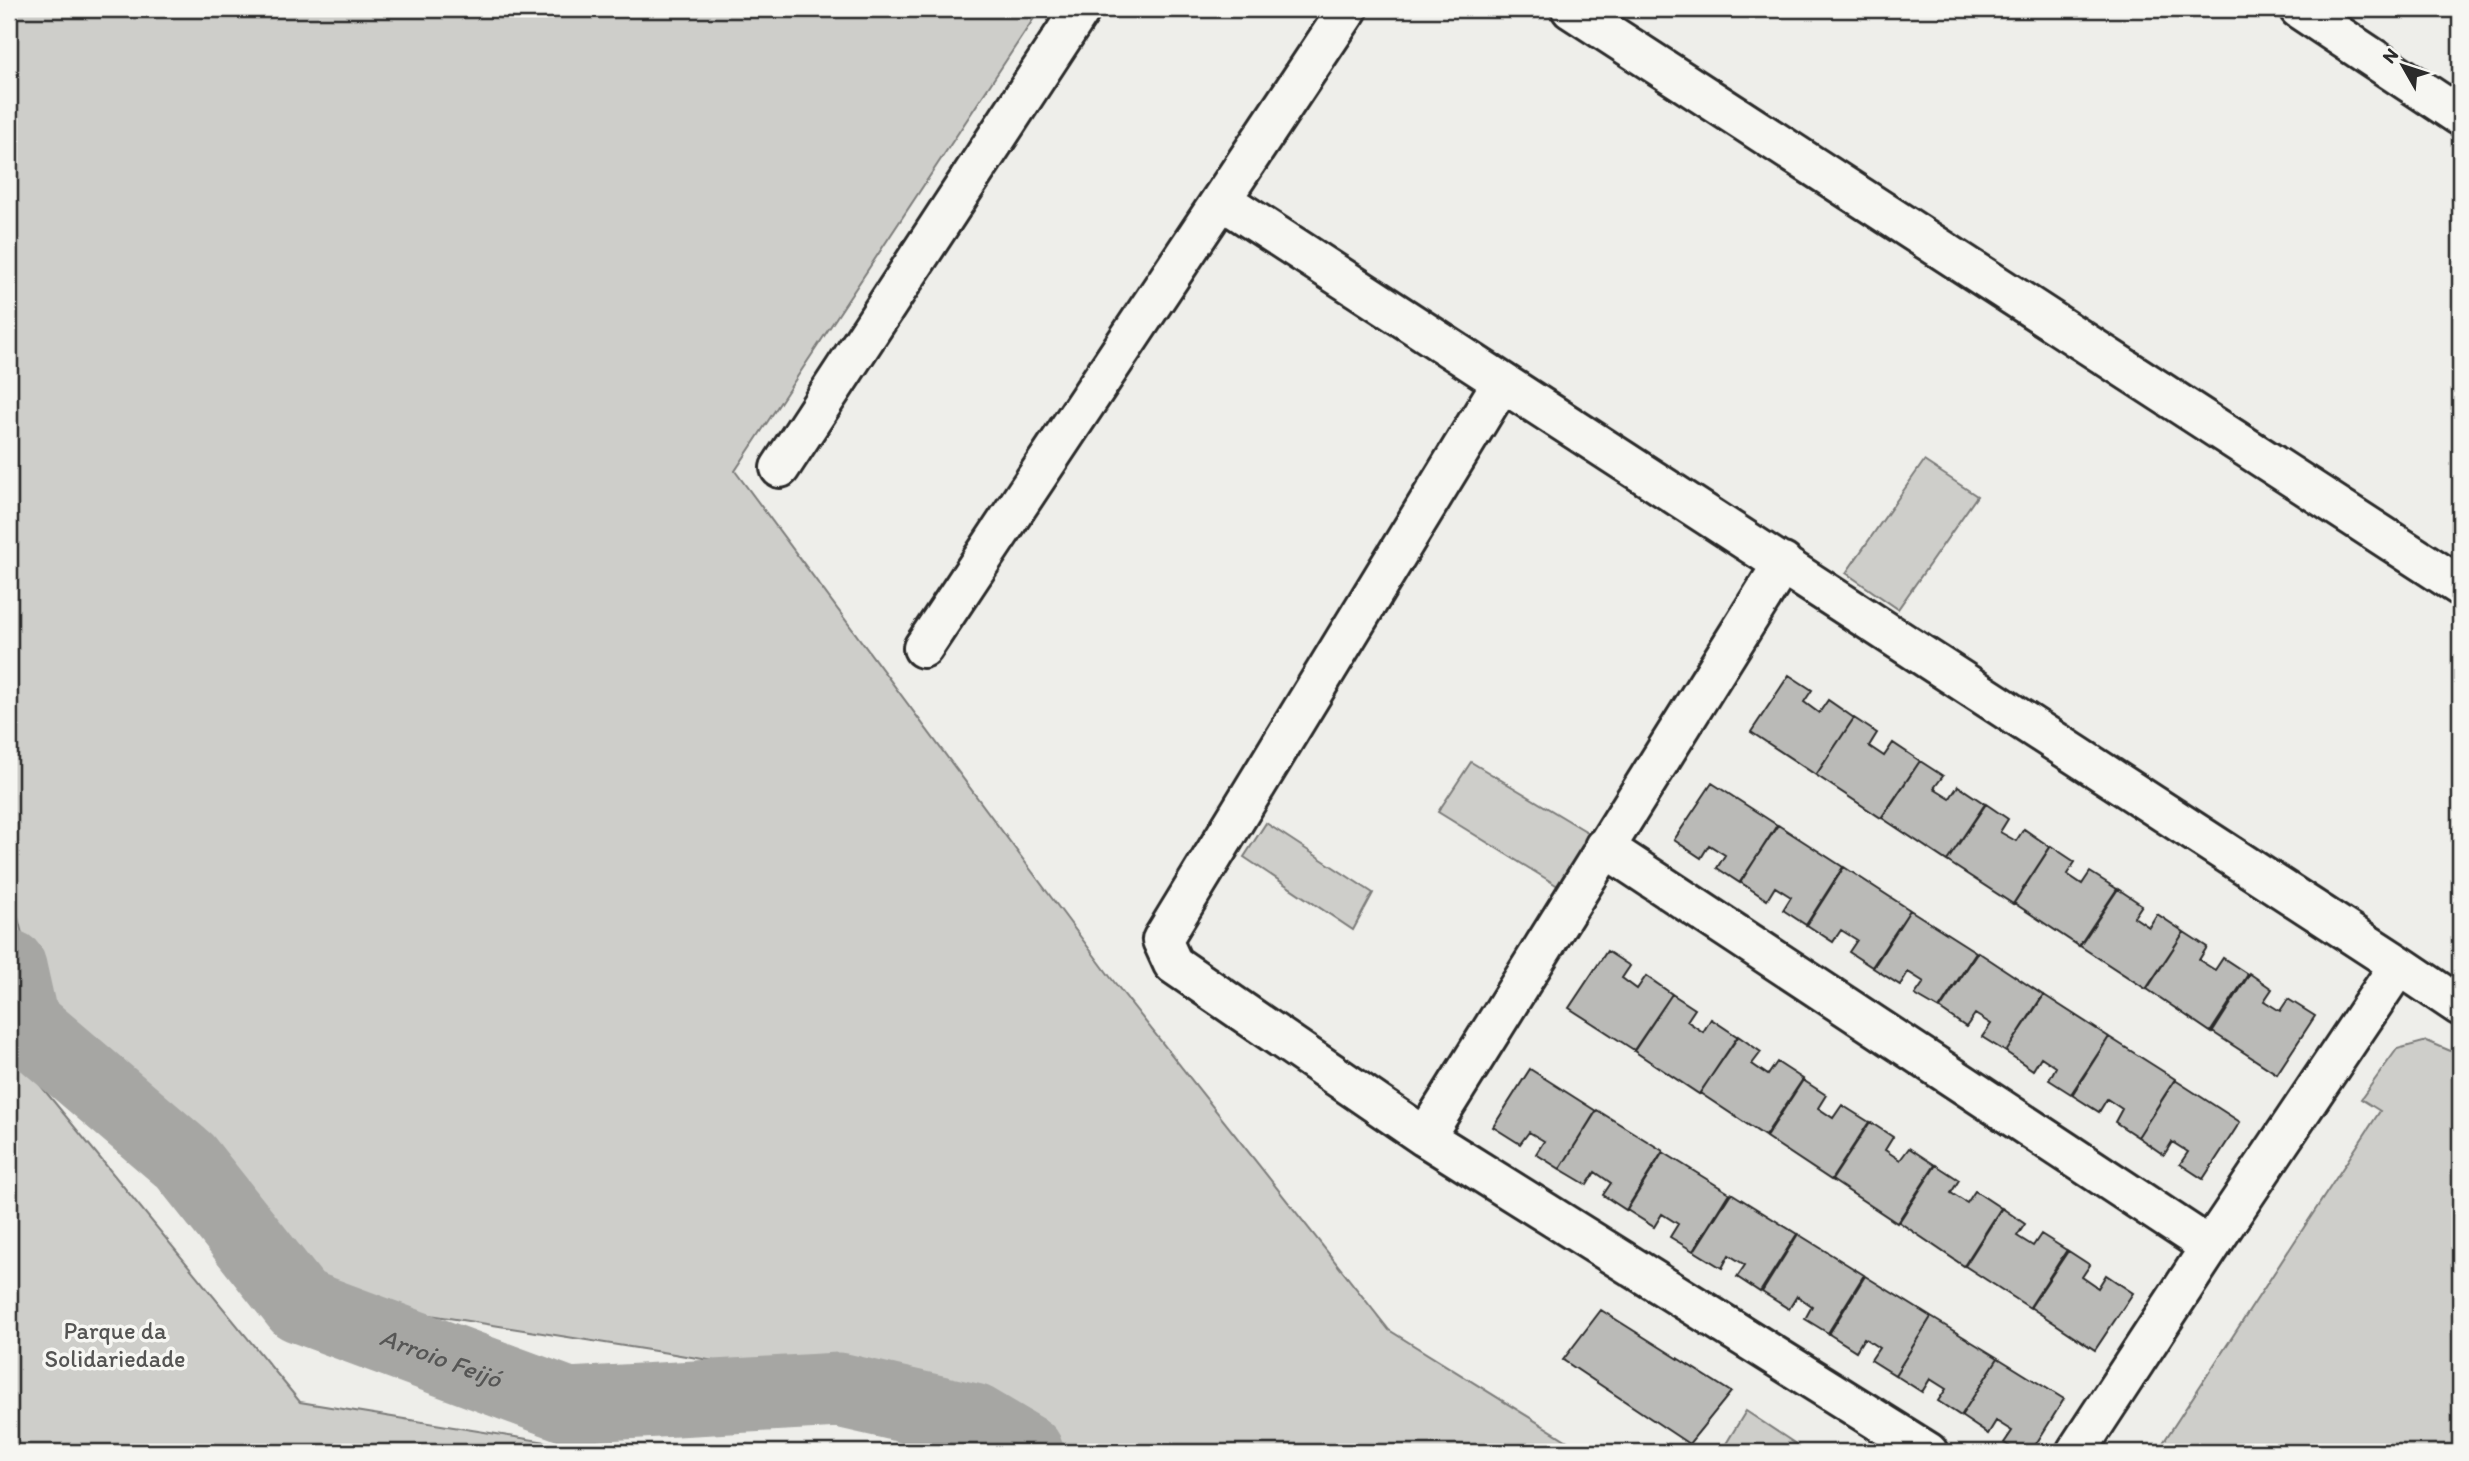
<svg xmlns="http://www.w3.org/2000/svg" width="2469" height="1461" viewBox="0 0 2469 1461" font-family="Itim,sans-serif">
  <rect width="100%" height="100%" fill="#eeeeea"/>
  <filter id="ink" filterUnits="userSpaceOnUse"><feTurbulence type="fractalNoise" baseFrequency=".0143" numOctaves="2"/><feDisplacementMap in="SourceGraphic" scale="14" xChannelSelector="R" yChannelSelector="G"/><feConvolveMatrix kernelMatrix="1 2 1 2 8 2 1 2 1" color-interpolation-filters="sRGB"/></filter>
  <g filter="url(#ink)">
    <path fill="#cececa" stroke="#7c7c7a" stroke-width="2" d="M9,9H1040L735,471L1111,978L1389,1330L1585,1452H1064L990,1409L674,1354L305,1295L196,1149L44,1022L9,882Z
      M1924,461L1977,496L1898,609L1846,573Z
      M1471,762L1594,836L1561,888L1438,812Z
      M1266,823L1373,893L1353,930L1244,857Z
      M2427,1041L2460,1055V1452H2157L2380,1111L2361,1099L2397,1049Z
      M9,1047L300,1402L607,1452H9Z
      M1746,1411L1808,1452H1721Z"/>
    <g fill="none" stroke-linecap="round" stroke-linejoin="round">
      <path stroke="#a6a6a3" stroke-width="75" id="s1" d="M9,967L21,1021L185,1161L299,1305L568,1405L839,1390L974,1421L1026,1452"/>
    </g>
    <path fill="#babab7" stroke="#2b2b2b" stroke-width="2" d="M1789,675L1812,690L1804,702L1819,713L1828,700L1854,718L1816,775L1751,732Z
      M1854,718L1877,733L1869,746L1884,756L1893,743L1920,761L1881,818L1816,775Z
      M1920,761L1943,776L1934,788L1950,798L1958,786L1985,804L1947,861L1882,818Z
      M1712,783L1777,825L1740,883L1717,868L1725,855L1709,845L1701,858L1674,840Z
      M1986,804L2008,819L2000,832L2016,841L2024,829L2050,847L2013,904L1947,861Z
      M1778,825L1843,867L1806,925L1783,910L1791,897L1775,887L1767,900L1740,882Z
      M2051,846L2075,862L2067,874L2082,884L2090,872L2117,889L2079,946L2014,903Z
      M1844,867L1910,910L1872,967L1849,952L1857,940L1841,930L1833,942L1807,925Z
      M2118,889L2142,905L2134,917L2149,927L2157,914L2184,932L2146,989L2080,946Z
      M1910,910L1976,952L1939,1009L1915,995L1924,982L1908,972L1900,985L1873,968Z
      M2184,932L2207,947L2199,960L2215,970L2223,958L2249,975L2212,1033L2147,989Z
      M1607,951L1630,966L1622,978L1637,989L1646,976L1672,994L1634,1050L1569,1008Z
      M1978,952L2043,995L2006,1052L1982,1037L1991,1024L1975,1014L1966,1027L1940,1009Z
      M2249,973L2272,989L2264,1001L2280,1011L2288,999L2315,1016L2277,1074L2211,1031Z
      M1672,994L1695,1009L1687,1021L1703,1032L1711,1019L1738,1037L1699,1094L1634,1051Z
      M2044,995L2109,1037L2071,1094L2049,1080L2056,1067L2041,1057L2033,1070L2006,1052Z
      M1738,1036L1761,1052L1752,1064L1768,1075L1777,1062L1803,1079L1765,1136L1700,1093Z
      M2109,1037L2175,1079L2138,1137L2115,1122L2122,1109L2107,1099L2099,1112L2072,1095Z
      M1530,1069L1596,1111L1560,1169L1536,1154L1544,1141L1529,1132L1520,1144L1493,1127Z
      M1803,1080L1826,1095L1818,1108L1833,1118L1842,1105L1869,1122L1831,1180L1766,1137Z
      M2175,1080L2240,1122L2203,1179L2180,1164L2188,1152L2172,1142L2164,1155L2138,1137Z
      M1597,1110L1663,1151L1626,1210L1603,1195L1611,1183L1595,1172L1587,1185L1560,1169Z
      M1870,1122L1893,1137L1885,1150L1900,1160L1909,1148L1935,1165L1897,1223L1832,1180Z
      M1663,1152L1729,1193L1693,1251L1670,1237L1678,1224L1662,1214L1654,1227L1627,1210Z
      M1936,1165L1959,1180L1951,1193L1967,1203L1975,1191L2001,1208L1964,1266L1899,1222Z
      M1731,1193L1797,1234L1760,1292L1737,1277L1745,1265L1729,1255L1722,1268L1694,1251Z
      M2002,1208L2025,1224L2017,1236L2033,1246L2041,1234L2068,1251L2030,1308L1965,1266Z
      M1798,1234L1864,1275L1828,1333L1805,1319L1812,1306L1797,1296L1789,1309L1762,1292Z
      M2067,1250L2090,1265L2082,1277L2098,1288L2106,1275L2133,1293L2095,1350L2030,1307Z
      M1865,1276L1931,1317L1895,1375L1871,1360L1879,1348L1864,1338L1856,1351L1829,1334Z
      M1601,1310L1731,1392L1689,1444L1563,1360Z
      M1931,1317L1998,1358L1961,1416L1938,1401L1946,1389L1930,1379L1922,1392L1895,1375Z
      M1998,1358L2064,1399L2031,1452H2019L2004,1443L2012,1431L1996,1421L1988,1434L1961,1416Z"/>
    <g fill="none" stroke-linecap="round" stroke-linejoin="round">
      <defs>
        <path id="minor" d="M1571,9L2460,586
          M2299,9L2460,116
          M1222,200L2399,965L2460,1006
          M1502,382L1162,940L1173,964L1425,1137L1928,1452
          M780,468L1081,9
          M923,648L1348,9
          M1604,847L2210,1247
          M1425,1137L1783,563
          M2076,1452L2223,1227L2399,965"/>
      </defs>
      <use href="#minor" stroke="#2b2b2b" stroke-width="44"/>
      <use href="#minor" stroke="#f6f6f2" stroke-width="38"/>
    </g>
  </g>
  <g text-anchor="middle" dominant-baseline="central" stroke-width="7" stroke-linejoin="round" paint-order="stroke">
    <g font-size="24" fill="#545453" stroke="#f6f6f2">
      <text x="115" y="1330">Parque da<tspan x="115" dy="28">Solidariedade</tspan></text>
    </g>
    <g font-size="26" font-style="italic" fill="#565655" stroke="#f6f6f2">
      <text stroke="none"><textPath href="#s1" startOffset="606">Arroio Feijó</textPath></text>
    </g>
  </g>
  <rect width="2469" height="1461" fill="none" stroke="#f6f6f2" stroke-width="35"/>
  <rect x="18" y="18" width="2434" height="1426" fill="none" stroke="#2b2b2b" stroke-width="2.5" filter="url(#ink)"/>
  <g transform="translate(2403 66) rotate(309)" stroke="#f6f6f2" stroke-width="5" paint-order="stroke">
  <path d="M0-5L12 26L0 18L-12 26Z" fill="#2b2b2b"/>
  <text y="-10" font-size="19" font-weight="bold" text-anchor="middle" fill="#2b2b2b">N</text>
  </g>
</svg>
